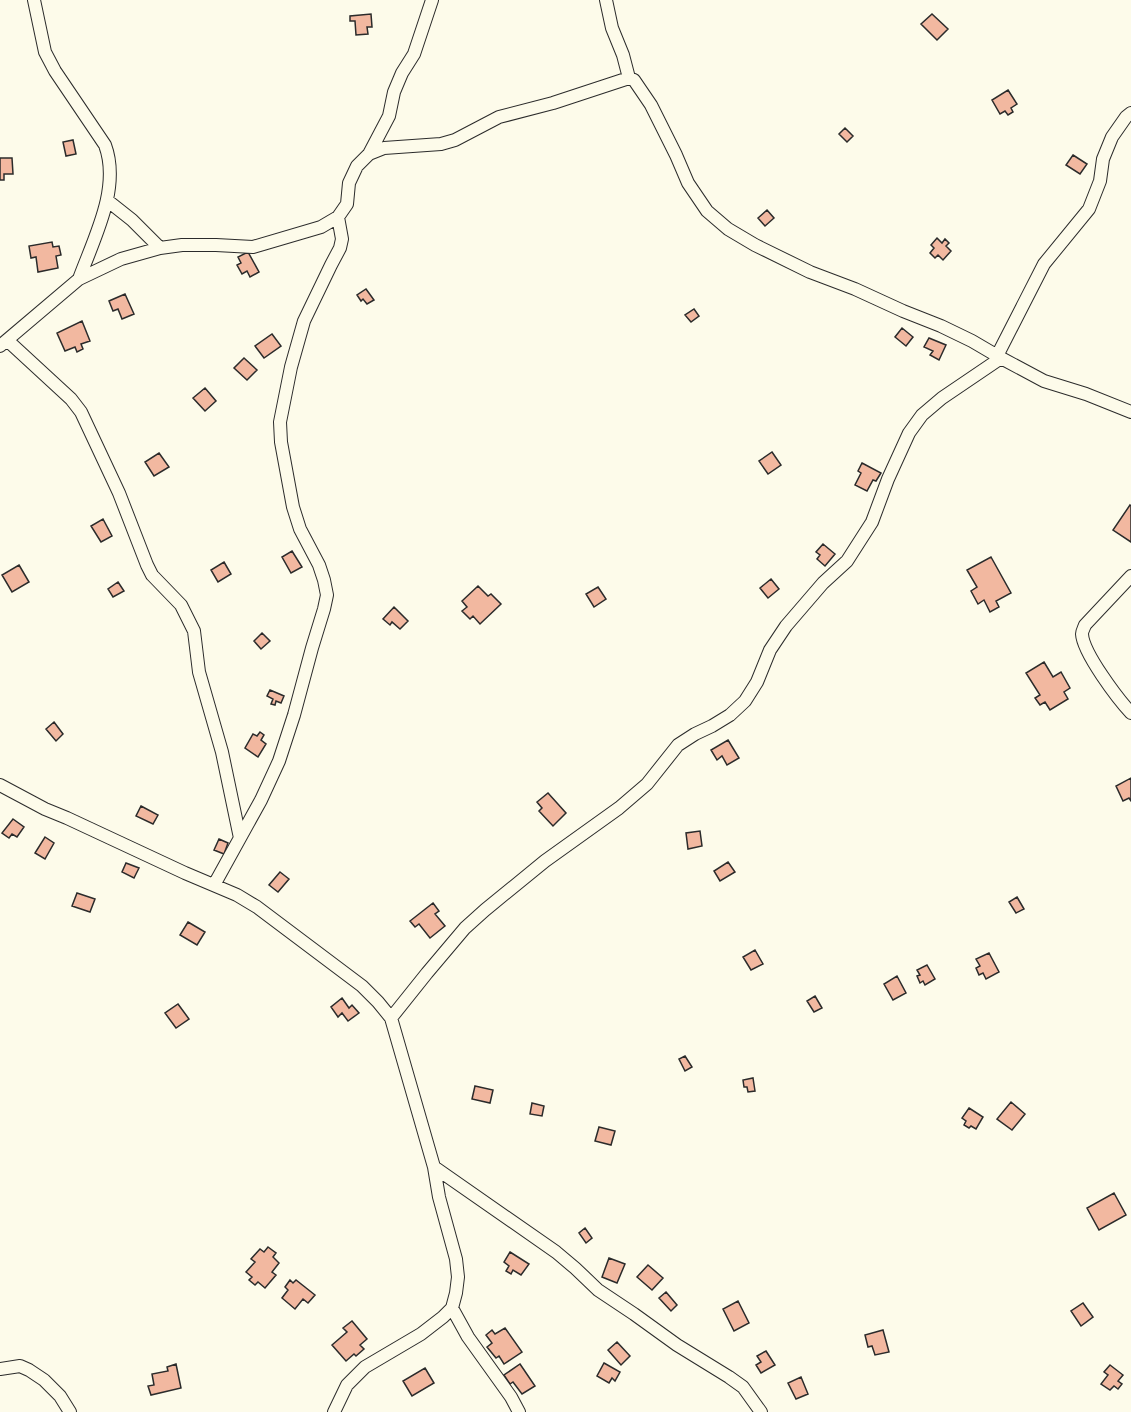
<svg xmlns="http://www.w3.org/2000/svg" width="1131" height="1412" viewBox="0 0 1131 1412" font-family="'Public Sans',sans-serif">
  <rect width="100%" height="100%" fill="#fdfbea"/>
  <path fill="#f2b8a0" stroke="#2b2b2b" stroke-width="1.5" d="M371,14L372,27H367L368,34L356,35L355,21H350V16Z
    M932,14L948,29L937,40L921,24Z
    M1008,90L1017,104L1011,108L1013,112L1008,115L1005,111L1000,114L992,100Z
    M845,128L853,136L847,142L839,134Z
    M73,140L76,154L66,156L63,142Z
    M1073,155L1087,164L1080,174L1066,165Z
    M0,158H12L13,174H4V180H0Z
    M767,210L774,218L765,226L758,218Z
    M937,238L942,243L945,239L949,243L946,246L951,251L943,260L938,255L935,258L930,253L934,248L931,245Z
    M52,242L53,247L59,246L61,255L56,256L58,268L38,272L36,257L31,258L29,246Z
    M248,252L259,272L250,277L247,271L242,274L237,265L241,263L238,257Z
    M366,289L374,300L367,304L363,299L361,301L357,295Z
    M125,294L134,314L122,319L118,309L113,311L109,301Z
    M694,309L699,316L691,322L685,315Z
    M82,321L90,341L81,344L83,349L77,352L75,347L65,351L57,333Z
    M902,328L913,337L906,346L895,337Z
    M272,334L281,346L264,358L255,346Z
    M929,338L946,345L939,360L930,355L933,351L924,347Z
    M244,358L257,370L247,380L234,368Z
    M205,388L216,401L205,411L193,398Z
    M772,452L781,465L768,474L759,461Z
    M159,453L169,467L154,476L145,462Z
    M862,463L881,473L876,481L873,480L867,491L855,485L861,473L858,471Z
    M1130,505L1131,506V542L1113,530Z
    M103,519L112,536L101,542L91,526Z
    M823,544L835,554L825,566L817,559L820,555L816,552Z
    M292,551L302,567L291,573L282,557Z
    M991,557L1011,593L996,601L999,607L990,612L984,600L978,604L971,591L977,587L967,570Z
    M224,562L231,574L218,582L211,570Z
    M19,565L29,582L12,592L2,575Z
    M771,579L779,589L768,598L760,588Z
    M118,582L124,591L113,597L108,589Z
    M478,586L488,596L491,594L501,604L480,624L473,616L470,619L462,611L467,607L462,601Z
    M598,587L606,599L594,607L586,594Z
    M394,607L408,621L400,629L392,622L390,625L383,619Z
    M262,633L270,641L261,649L254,641Z
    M1044,662L1053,677L1061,672L1070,688L1064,692L1068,699L1050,710L1045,702L1040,705L1035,698L1040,695L1026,673Z
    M270,690L284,696L281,703L276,701L275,705L271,704L273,699L267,696Z
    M54,722L63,734L56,741L46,729Z
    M260,732L264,735L261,740L266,744L258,757L245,748L253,734L257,736Z
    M728,740L739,758L727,765L722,756L717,760L711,750Z
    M1131,778V801L1129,798L1123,801L1116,786Z
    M548,793L566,813L553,826L539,811L542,808L537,802Z
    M141,806L158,815L153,824L136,816Z
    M13,819L24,827L17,837L12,834L9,838L2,833Z
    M700,831L702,846L688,849L686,833Z
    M45,837L54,843L45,859L35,853Z
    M219,839L228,843L224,854L214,850Z
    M728,862L735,872L720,881L714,871Z
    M126,863L139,868L134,878L122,872Z
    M280,872L289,879L278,892L269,885Z
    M77,893L95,899L90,912L72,906Z
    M1017,897L1024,909L1016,913L1009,902Z
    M433,903L439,911L435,914L445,926L430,938L419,924L415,927L410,921Z
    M188,922L205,932L197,945L180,935Z
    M755,950L763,964L751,970L743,957Z
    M989,953L999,972L986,979L983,973L979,975L976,968L980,966L976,959Z
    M927,965L935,979L925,985L923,981L920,983L917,976L920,975L917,970Z
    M897,976L906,993L893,1000L884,984Z
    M815,996L822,1008L814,1012L807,1001Z
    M342,998L349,1008L352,1005L359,1013L348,1021L342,1013L338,1017L331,1007Z
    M178,1004L189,1019L176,1028L165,1013Z
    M685,1056L692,1067L685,1071L679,1059Z
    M753,1078L755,1091L748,1092L747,1087H744L743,1080Z
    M475,1086L493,1090L490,1103L472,1099Z
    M1011,1102L1025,1114L1012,1130L997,1119Z
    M532,1103L544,1106L542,1116L530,1114Z
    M969,1108L983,1117L976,1129L971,1126L969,1128L964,1125L966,1121L962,1118Z
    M599,1127L615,1131L611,1145L595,1141Z
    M1114,1193L1126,1215L1099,1230L1087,1208Z
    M585,1228L592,1238L586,1243L579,1233Z
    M268,1247L276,1253L273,1257L279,1263L272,1272L276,1275L265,1288L258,1282L255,1285L249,1280L252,1277L246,1272L255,1262L251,1259L260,1249L264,1252Z
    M510,1252L529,1264L521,1275L513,1270L511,1274L506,1271L509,1266L504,1262Z
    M609,1258L625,1264L617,1283L602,1277Z
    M648,1265L663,1278L652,1290L637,1277Z
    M290,1280L293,1283L296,1280L315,1295L308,1303L303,1299L295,1309L282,1298L288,1290L285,1287Z
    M666,1292L677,1305L671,1311L659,1298Z
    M738,1301L749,1323L734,1331L723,1309Z
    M1083,1303L1093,1317L1081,1326L1071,1311Z
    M352,1321L367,1339L360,1345L364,1349L356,1356L354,1354L346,1361L332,1345L347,1332L343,1328Z
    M505,1328L522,1352L504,1364L499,1356L496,1358L487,1347L492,1343L486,1335L492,1330L495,1334Z
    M883,1330L889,1352L875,1355L872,1346L868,1347L865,1335Z
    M617,1342L630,1356L621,1365L608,1350Z
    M766,1351L775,1365L761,1373L756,1365L761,1362L757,1356Z
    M604,1363L620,1372L615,1381L612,1378L609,1383L597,1376Z
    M176,1364L181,1388L151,1395L148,1386L154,1385L152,1374L168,1371L167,1367Z
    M520,1364L535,1386L522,1394L513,1382L510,1384L504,1375Z
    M1110,1365L1123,1375L1118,1381L1122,1384L1118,1389L1114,1386L1110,1390L1101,1384L1108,1375L1104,1372Z
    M425,1368L434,1383L412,1396L403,1381Z
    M801,1377L808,1394L796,1399L788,1383Z"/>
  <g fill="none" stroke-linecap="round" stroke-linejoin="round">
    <defs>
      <path id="minor" d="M34,0L45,52L55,71L105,145C121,188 94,238 79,279
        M606,0L612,28L623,55L629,78
        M369,154L389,116L394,92L402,73L414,54L432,0
        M108,201L132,220L160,248
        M7,340L71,399L81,412L119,493L147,565L152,575L181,605L194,631L199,672L222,752L240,838
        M0,346L79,279L121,259L160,248L182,245H216L253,247L321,227L338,217L347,204L349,183L357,166L369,154L384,148L441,144L455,140L499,117L553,103L629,78L634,80L651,105L676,155L688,183L707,211L728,229L755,245L810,272L855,289L903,311L941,326L972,341L1001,358L1044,381L1086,394L1131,412
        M997,356L1044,264L1089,209L1100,181L1103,159L1112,137L1126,117L1131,113
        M1131,576L1085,625C1084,628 1082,631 1082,634C1083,653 1118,699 1131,713
        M0,785L45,809L67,818L185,873L237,895L257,907L362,986L378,1002L391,1018L434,1167L439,1197L456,1259L458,1277L456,1293L452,1308L443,1317L421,1334L365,1367L347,1385L334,1412
        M214,885L261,800L279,761L294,715L312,648L324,609L327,595L324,580L319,565L300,529L293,507L281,442L280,422L291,367L304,321L331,265L340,248L342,239L338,217
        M391,1018L427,973L465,928L485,910L545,861L619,808L647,784L678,745L695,734L712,726L730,715L745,701L757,682L770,650L786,626L823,583L847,561L872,522L888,479L909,433L922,415L942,398L1001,358
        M434,1167L556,1252L575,1268L598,1290L634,1314L677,1345L729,1377L743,1387L761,1412
        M452,1308L468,1337L511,1397L519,1412
        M0,1369L20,1366L29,1370L44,1380L60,1396L70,1412"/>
    </defs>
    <use href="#minor" stroke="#2b2b2b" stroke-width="14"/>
    <use href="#minor" stroke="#fdfbea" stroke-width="12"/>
  </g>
</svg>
